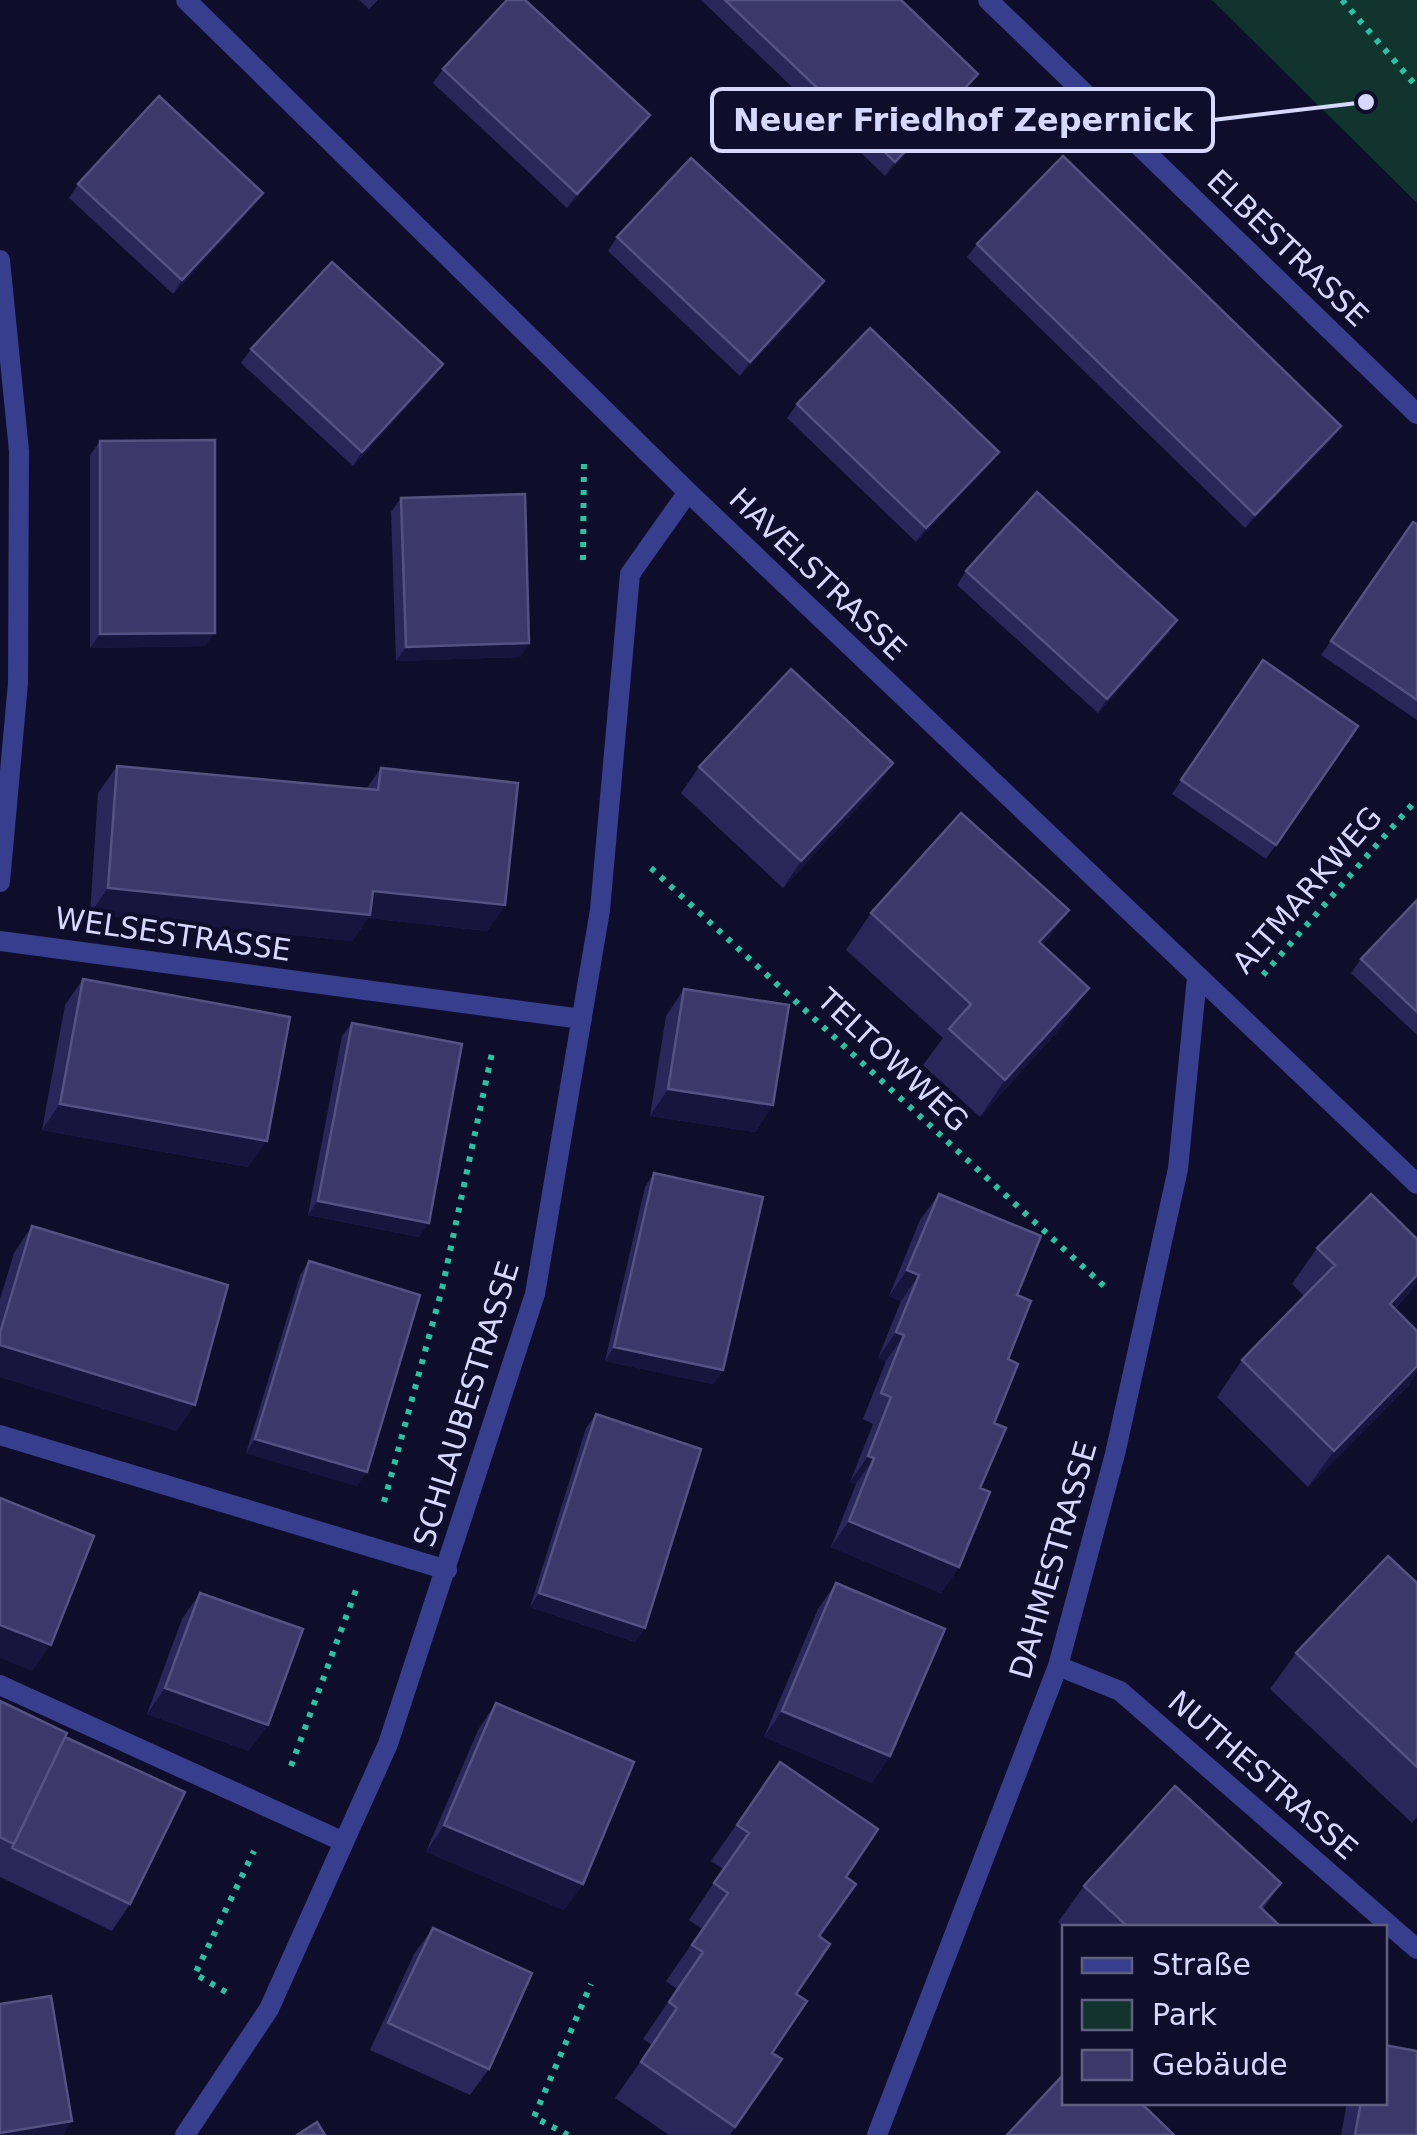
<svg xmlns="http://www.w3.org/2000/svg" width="1417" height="2135" viewBox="0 0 1417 2135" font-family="'DejaVu Sans',sans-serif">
  <rect width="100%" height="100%" fill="#0f0e2a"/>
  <path fill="#11342e" d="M1211,0H1417V203L1212,0Z"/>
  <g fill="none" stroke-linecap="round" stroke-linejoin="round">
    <path stroke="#26c4a5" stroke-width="6" stroke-dasharray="5 8" stroke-linecap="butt" d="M1342,0L1417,87
      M583,560L584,457
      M651,868L1104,1286
      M1263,975L1417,799
      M384,1502L442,1289L492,1053
      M291,1766L356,1590
      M226,1992L195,1974L254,1851
      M568,2135L534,2117L591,1984"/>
    <path stroke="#363e8d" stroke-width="20" d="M186,0L688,492L1417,1184
      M988,0L1417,414
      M0,260L19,451L18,683L0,882
      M0,941L582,1019
      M0,1435L447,1570
      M1058,1666L1120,1691L1417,1949
      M0,1685L344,1842
      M185,2135L269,2009L388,1744L535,1294L600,910L630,574L688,492
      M877,2135L1058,1666L1115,1454L1178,1169L1197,977"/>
  </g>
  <path fill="#292659" d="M359,0H378L369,9Z
    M701,0H901L978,74L968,87L885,176Z
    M443,69L650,115L640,129L567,208L433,83Z
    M78,184L253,207L173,294L69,198Z
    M617,237L815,295L740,376L608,251Z
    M977,244L1331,440L1245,528L967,257Z
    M251,349L443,364L433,378L353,466L241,363Z
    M797,404L999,452L989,465L916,542L787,418Z
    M100,441L205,646L90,648V455Z
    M401,498L529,643L520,657L396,661L391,512Z
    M1413,522L1417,524V720L1321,655Z
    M966,571L1177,620L1168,634L1098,713L957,585Z
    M1263,660L1358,726L1266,859L1172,794Z
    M893,763L875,789L783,888L681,793L699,767Z
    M117,766L366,789L381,768L505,905L487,931L368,918L352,941L90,914L98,793Z
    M1417,900V1035L1351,973L1361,959Z
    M871,913L1043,946L1064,1024L980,1117L923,1065L943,1038L846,950Z
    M83,979L248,1167L42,1130L65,1005Z
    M684,989L773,1105L755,1132L650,1116L666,1016Z
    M352,1023L419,1237L308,1215L342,1036Z
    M654,1173L723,1370L713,1384L605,1361L645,1187Z
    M939,1194L1017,1295L1008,1359L980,1488L959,1567L941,1593L831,1547L856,1484L850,1482L873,1424L863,1419L886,1361L878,1358L901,1301L889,1296L920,1220Z
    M32,1226L177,1431L0,1377V1299L14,1253Z
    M1417,1239V1282L1409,1293L1395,1309L1409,1385L1308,1487L1217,1397L1242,1360L1305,1297L1292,1284L1317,1248Z
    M309,1261L357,1486L246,1453L300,1275Z
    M596,1414L635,1642L530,1607L586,1428Z
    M836,1583L872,1783L764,1737L818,1609Z
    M1417,1583V1817L1412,1823L1270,1689L1296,1653Z
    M200,1593L249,1751L147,1714L182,1619Z
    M0,1701L65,1737L130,1904L112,1931L0,1877Z
    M496,1703L583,1884L564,1910L426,1852L478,1730Z
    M780,1762L846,1877L819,1936L772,2053L782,2059L730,2135H669L615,2098L652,2045L643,2039L677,1989L666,1981L702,1929L689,1920L723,1869L711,1861Z
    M1281,1883L1263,1909L1282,1928H1064L1058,1922L1084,1886Z
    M433,1928L489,2069L470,2095L370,2050L414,1954Z
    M1347,2102H1384L1417,2135H1341Z"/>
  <path fill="#17153e" d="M978,74L968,87L885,176L895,162Z
    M650,115L640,129L567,208L577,194Z
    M263,193L253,207L173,294L182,280Z
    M824,281L815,295L740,376L750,362Z
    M443,364L433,378L353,466L362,452Z
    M1341,426L1331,440L1245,528L1255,515Z
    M999,452L989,465L916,542L926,528Z
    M1177,620L1168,634L1098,713L1107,699Z
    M215,633L205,646L90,648L100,634Z
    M529,643L520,657L396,661L406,647Z
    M893,763L875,789L783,888L801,861Z
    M108,888L373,891L505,905L487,931L368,918L352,941L90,914Z
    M1069,910L1043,946L1039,942Z
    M1089,988L1064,1024L980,1117L1005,1080Z
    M668,1089L773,1105L755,1132L650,1116Z
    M60,1104L267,1141L248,1167L42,1130Z
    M318,1201L429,1223L419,1237L308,1215Z
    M907,1270L919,1275L901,1301L889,1296Z
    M1417,1275V1282L1409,1293L1364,1340L1390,1304Z
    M896,1332L904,1335L886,1361L878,1358Z
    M0,1345L195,1405L177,1431L0,1377Z
    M614,1347L723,1370L713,1384L605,1361Z
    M1417,1366V1373L1409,1385L1308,1487L1334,1451Z
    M255,1439L367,1472L357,1486L246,1453Z
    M868,1456L874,1458L856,1484L850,1482Z
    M849,1521L959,1567L941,1593L831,1547Z
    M539,1593L645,1628L635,1642L530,1607Z
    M0,1625L51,1645L32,1671L0,1658Z
    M165,1688L268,1725L249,1751L147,1714Z
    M782,1711L890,1756L872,1783L764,1737Z
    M444,1825L583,1884L564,1910L426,1852Z
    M72,2121L63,2135H0V2133Z"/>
  <path fill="#3c396a" stroke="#545282" stroke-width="2.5" d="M507,0H525L650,115L577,194L443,69Z
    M725,0H901L978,74L895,162Z
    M159,96L263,193L182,280L78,184Z
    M1063,156L1341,426L1255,515L977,244Z
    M691,158L824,281L750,362L617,237Z
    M332,262L443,364L362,452L251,349Z
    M870,328L999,452L926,528L797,404Z
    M215,440V633L100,634V441Z
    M1037,492L1177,620L1107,699L966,571Z
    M525,494L529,643L406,647L401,498Z
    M1413,522L1417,524V700L1331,641Z
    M1263,660L1358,726L1276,845L1181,780Z
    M791,669L893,763L801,861L699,767Z
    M117,766L378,790L381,768L518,783L505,905L373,891L370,915L108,888Z
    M961,813L1069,910L1039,942L1089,988L1005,1080L949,1029L971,1004L871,913Z
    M1417,900V1012L1361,959Z
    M83,979L290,1017L267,1141L60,1104Z
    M684,989L789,1005L773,1105L668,1089Z
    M352,1023L462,1044L429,1223L318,1201Z
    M654,1173L763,1197L723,1370L614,1347Z
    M939,1194L1041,1236L1017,1295L1031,1301L1008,1359L1018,1364L994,1423L1006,1428L980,1488L990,1492L959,1567L849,1521L874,1458L868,1456L891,1397L881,1393L904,1335L896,1332L919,1275L907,1270Z
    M1371,1194L1417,1239V1275L1390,1304L1417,1331V1366L1334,1451L1242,1360L1335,1265L1317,1248Z
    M32,1226L228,1285L195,1405L0,1345V1333Z
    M309,1261L420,1295L367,1472L255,1439Z
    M596,1414L701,1449L645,1628L539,1593Z
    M0,1498L94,1536L51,1645L0,1625Z
    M1388,1556L1417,1583V1767L1296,1653Z
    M836,1583L945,1629L890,1756L782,1711Z
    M200,1593L303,1629L268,1725L165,1688Z
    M0,1701L67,1733L14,1844L0,1837Z
    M496,1703L634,1762L583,1884L444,1825Z
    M65,1737L185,1792L130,1904L12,1848Z
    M780,1762L878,1829L846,1877L856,1884L819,1936L830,1944L796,1994L807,2001L772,2053L782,2059L735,2127L641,2062L677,2008L669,2002L703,1952L692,1945L728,1893L714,1883L749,1833L737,1825Z
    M1175,1786L1281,1883L1260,1907L1282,1928H1129L1084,1886Z
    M433,1928L532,1973L489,2069L388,2023Z
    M51,1996L72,2121L0,2133V2004Z
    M1384,2045L1417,2051V2135H1355L1361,2102H1384Z
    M1064,2074V2102H1140L1174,2135H1007Z
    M317,2122L325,2135H297Z"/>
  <g text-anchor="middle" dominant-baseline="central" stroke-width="8" stroke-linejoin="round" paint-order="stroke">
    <g font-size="30" fill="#d7d8ff" stroke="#0f0e2a">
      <text transform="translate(1288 248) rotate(44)">ELBESTRASSE</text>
      <text transform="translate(818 574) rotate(44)">HAVELSTRASSE</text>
      <text transform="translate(1307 890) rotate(-49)">ALTMARKWEG</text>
      <text transform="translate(173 934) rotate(8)">WELSESTRASSE</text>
      <text transform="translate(893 1060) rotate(43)">TELTOWWEG</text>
      <text transform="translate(466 1404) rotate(-73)">SCHLAUBESTRASSE</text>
      <text transform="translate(1053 1560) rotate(-74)">DAHMESTRASSE</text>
      <text transform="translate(1263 1775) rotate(41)">NUTHESTRASSE</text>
    </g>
  </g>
  <path fill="none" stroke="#d7d8ff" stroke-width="4" d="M1366 102L1213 120"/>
  <circle fill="#d7d8ff" stroke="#0f0e2a" stroke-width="4" cx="1366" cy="102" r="10"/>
  <rect fill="#0f0e2a" stroke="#d7d8ff" stroke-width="4" x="712" y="89" width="501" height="62" rx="10"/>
  <g font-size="32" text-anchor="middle" font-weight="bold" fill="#d7d8ff">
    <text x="963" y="131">Neuer Friedhof Zepernick</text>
  </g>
  <rect x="1062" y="1925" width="325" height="180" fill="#0f0e2a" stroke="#5f5f7f" stroke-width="2.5"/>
  <rect x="1082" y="1958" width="50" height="15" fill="#363e8d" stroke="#5f5f7f" stroke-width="2.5"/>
  <text x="1152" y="1975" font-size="30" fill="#d7d8ff">Straße</text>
  <rect x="1082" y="2000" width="50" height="30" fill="#11342e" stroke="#5f5f7f" stroke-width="2.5"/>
  <text x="1152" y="2025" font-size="30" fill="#d7d8ff">Park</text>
  <rect x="1082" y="2050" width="50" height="30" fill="#3c396a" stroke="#5f5f7f" stroke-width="2.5"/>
  <text x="1152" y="2075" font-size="30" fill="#d7d8ff">Gebäude</text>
</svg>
